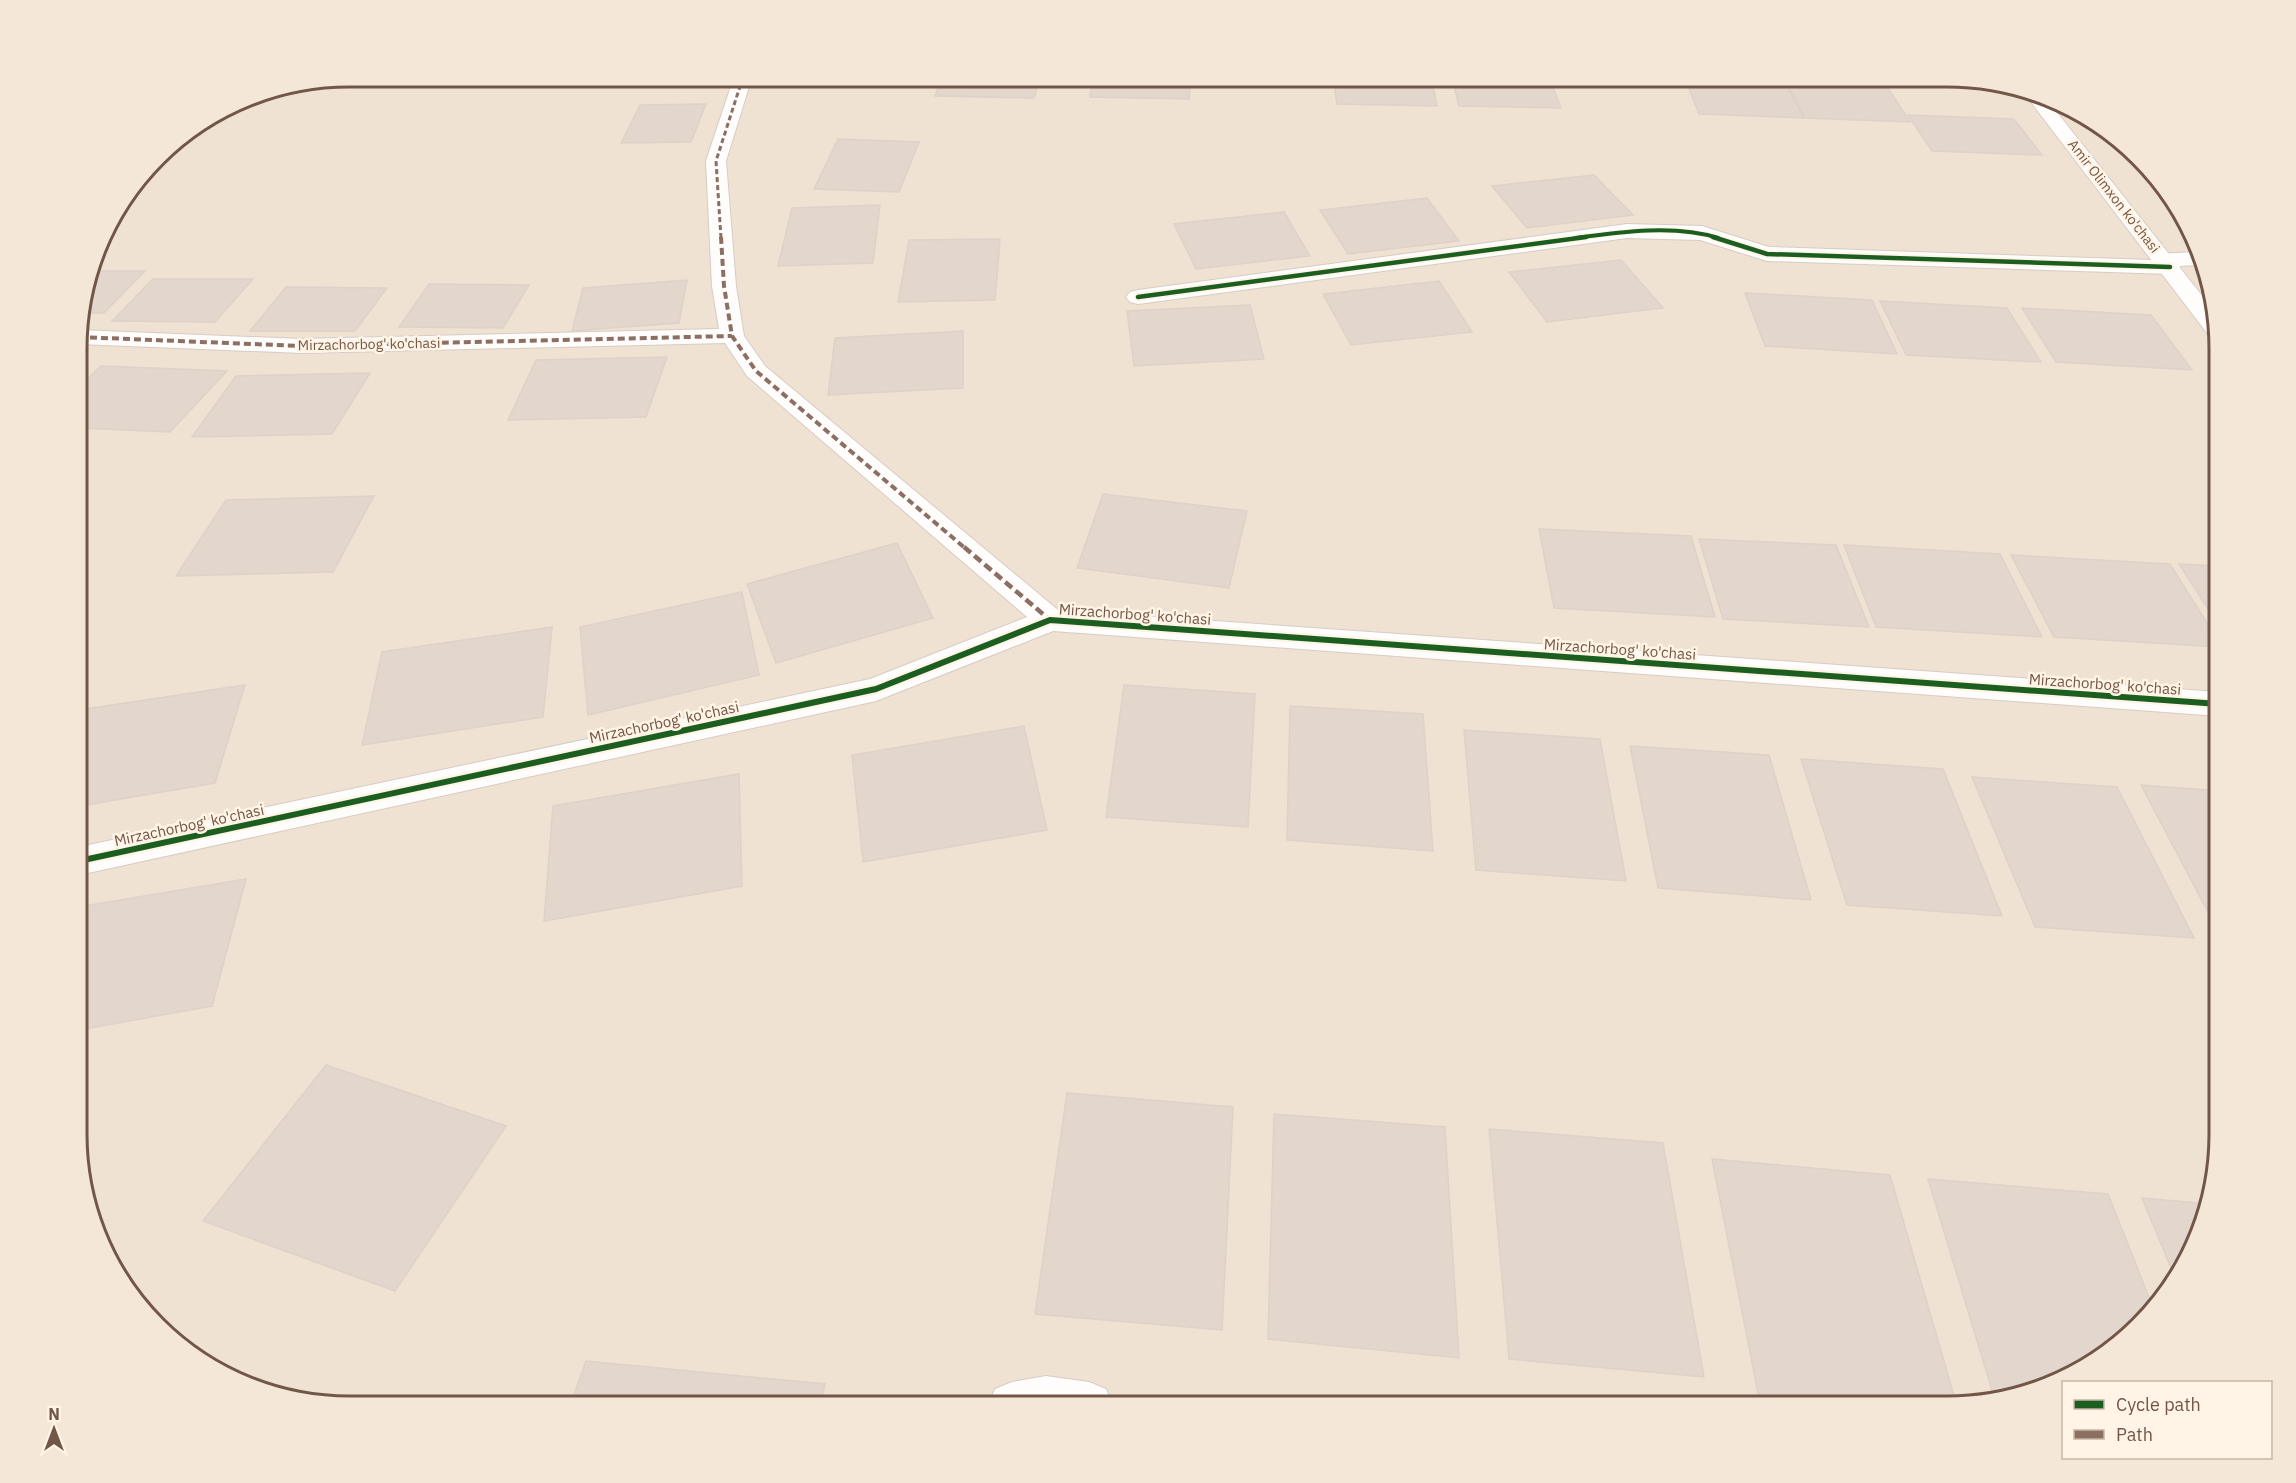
<svg xmlns="http://www.w3.org/2000/svg" width="2296" height="1483" viewBox="0 0 2296 1483" font-family="'IBM Plex Sans',sans-serif">
  <rect width="100%" height="100%" fill="#f6efe5"/>
  <path fill="#efe2d2" d="M349,77H1948L2034,91L2098,122L2183,213L2219,331V1152L2205,1221L2174,1285L2083,1370L1965,1406H348L278,1397L198,1361L113,1271L79,1169V314L105,228L169,144L245,97Z"/>
  <path fill="#e2d6cd" stroke="#ded2c8" stroke-width="1.5" d="M942,77H1040L1034,98L935,96Z
    M1093,77H1191L1189,99L1090,97Z
    M1333,77H1431L1437,106L1337,104Z
    M1452,77H1549L1561,108L1459,106Z
    M1686,81L1786,85L1804,118L1699,114Z
    M1787,84L1888,88L1910,122L1805,118Z
    M706,104L691,142L621,143L640,105Z
    M1908,115L2014,119L2042,155L1932,151Z
    M838,139L919,142L899,192L814,189Z
    M1594,175L1633,215L1527,228L1492,186Z
    M1427,198L1459,241L1348,254L1320,210Z
    M880,205L873,263L778,266L792,208Z
    M1284,212L1310,256L1196,269L1174,224Z
    M1000,239L995,300L898,302L909,240Z
    M1621,260L1663,308L1547,322L1509,272Z
    M92,271H145L104,313H79Z
    M153,279H253L215,322L112,321Z
    M687,280L679,323L572,331L583,288Z
    M1439,281L1472,332L1351,345L1323,294Z
    M429,284L529,285L503,328L399,327Z
    M286,287L387,288L355,331H250Z
    M1745,293L1872,300L1897,354L1765,346Z
    M1880,301L2007,308L2041,362L1906,355Z
    M1250,305L1264,359L1134,366L1127,311Z
    M2022,308L2151,315L2192,370L2056,362Z
    M963,331V388L828,395L835,338Z
    M667,357L646,417L508,420L536,360Z
    M101,366L227,371L170,432L79,428V387Z
    M370,373L332,434L192,437L236,376Z
    M1103,494L1247,511L1229,588L1077,568Z
    M374,496L333,572L176,576L226,500Z
    M1539,529L1691,536L1715,617L1554,608Z
    M1699,539L1836,545L1869,627L1723,619Z
    M897,543L933,618L776,663L747,584Z
    M1844,545L2000,554L2042,637L1876,627Z
    M2011,555L2170,564L2219,642V647L2054,637Z
    M2179,564L2219,566V626Z
    M742,592L759,675L588,715L580,627Z
    M552,627L543,717L362,745L382,652Z
    M245,685L215,783L79,806V710Z
    M1124,685L1255,694L1248,827L1106,817Z
    M1290,706L1423,714L1433,851L1287,840Z
    M1024,726L1047,830L863,862L852,755Z
    M1464,730L1600,739L1626,881L1476,870Z
    M1630,746L1769,755L1811,900L1658,888Z
    M1801,759L1943,769L2002,916L1847,905Z
    M739,774L742,886L544,921L553,806Z
    M1972,777L2117,787L2194,938L2035,927Z
    M2141,785L2219,791V933Z
    M246,879L212,1006L79,1030V907Z
    M326,1065L506,1126L395,1291L203,1221Z
    M1067,1093L1233,1107L1222,1330L1035,1314Z
    M1274,1114L1445,1127L1459,1358L1268,1339Z
    M1489,1129L1663,1143L1704,1377L1509,1359Z
    M1712,1159L1890,1175L1957,1406H1849L1759,1398Z
    M1928,1179L2108,1194L2152,1305L2083,1370L1994,1397Z
    M2142,1198L2209,1204L2205,1221L2176,1280Z
    M586,1361L825,1384L820,1406H570Z"/>
  <g fill="none" stroke-linecap="round" stroke-linejoin="round">
    <defs>
      <path id="minor" d="M734,77H752L726,161L736,286L744,336L765,366L1058,610L2219,692V716L1053,631L876,701L79,875V847L870,679L1027,617L747,376L725,343L302,353L79,344V330L302,339L719,329L712,286L706,161Z
        M1627,224L1702,226L1769,247L2152,260L2155,254L2195,252L2199,265L2180,266L2178,272L2170,274L1767,261L1700,240L1627,238L1138,304L1130,302L1126,297L1130,292L1138,290Z
        M1046,1376L1089,1382L1106,1389L1113,1406H988L995,1389L1012,1382Z"/>
      <path id="tertiary" d="M2021,89L2044,96L2211,307L2219,339L2210,337Z"/>
    </defs>
    <use href="#minor" stroke="#d7ccc4" stroke-width="2"/>
    <use href="#tertiary" stroke="#d7ccc4" stroke-width="2"/>
    <use href="#minor" fill="#fefdfb" fill-rule="evenodd"/>
    <use href="#tertiary" fill="#fefdfb" fill-rule="evenodd"/>
    <path stroke="#8d6e63" stroke-width="3" stroke-dasharray="5 3" stroke-linecap="butt" d="M721,238L716,161L743,77"/>
    <path stroke="#8d6e63" stroke-width="4" stroke-dasharray="7 4" stroke-linecap="butt" d="M721,237L724,286L732,336L756,371L965,548
      M79,337L302,346L732,336"/>
    <path stroke="#8d6e63" stroke-width="4.5" stroke-dasharray="9 4.5" stroke-linecap="butt" d="M964,547L1050,620"/>
    <path stroke="#8d6e63" stroke-width="6" stroke-dasharray="12 6" stroke-linecap="butt" d="M1012,1406L1046,1400L1089,1406"/>
    <defs>
      <path id="cycleway-far2" d="M1575,238C1619,232 1675,224 1718,238"/>
      <path id="cycleway-far1" d="M1713,237L1767,254L2170,267
        M1138,297L1586,237"/>
      <path id="cycleway" d="M79,861L876,689L1050,620L2219,704"/>
    </defs>
    <use href="#cycleway-far2" stroke="#fff4e5" stroke-width="6"/>
    <use href="#cycleway-far1" stroke="#fff4e5" stroke-width="8"/>
    <use href="#cycleway" stroke="#fff4e5" stroke-width="10"/>
    <use href="#cycleway-far2" stroke="#1b5e20" stroke-width="4"/>
    <use href="#cycleway-far1" stroke="#1b5e20" stroke-width="4.5"/>
    <use href="#cycleway" stroke="#1b5e20" stroke-width="6"/>
  </g>
  <g text-anchor="middle" dominant-baseline="central" stroke-width="5" stroke-linejoin="round" paint-order="stroke">
    <g font-size="14" fill="#725647" stroke="#fff4e5">
      <text transform="translate(2114 196) rotate(52)">Amir Olimxon ko'chasi</text>
      <text transform="translate(369 344) rotate(-1)">Mirzachorbog' ko'chasi</text>
    </g>
    <g font-size="15" fill="#725647" stroke="#fff4e5">
      <text transform="translate(1135 614) rotate(4)">Mirzachorbog' ko'chasi</text>
      <text transform="translate(1620 649) rotate(4)">Mirzachorbog' ko'chasi</text>
      <text transform="translate(2105 684) rotate(4)">Mirzachorbog' ko'chasi</text>
      <text transform="translate(664 722) rotate(-12)">Mirzachorbog' ko'chasi</text>
      <text transform="translate(189 825) rotate(-12)">Mirzachorbog' ko'chasi</text>
    </g>
  </g>
  <path d="M0 0H2296V1483H0ZM349 87H1947A262 262 0 0 1 2209 349V1134A262 262 0 0 1 1947 1396H349A262 262 0 0 1 87 1134V349A262 262 0 0 1 349 87Z" fill="#f4e7d8" fill-rule="evenodd"/>
  <path fill="none" stroke="#725647" stroke-width="3" d="M349 87H1947A262 262 0 0 1 2209 349V1134A262 262 0 0 1 1947 1396H349A262 262 0 0 1 87 1134V349A262 262 0 0 1 349 87Z"/>
  <rect x="2062" y="1381" width="210" height="78" fill="#fff4e5" stroke="#c7b5a6" stroke-width="1.5"/>
  <rect x="2074" y="1400" width="30" height="9" fill="#1b5e20" stroke="#c7b5a6" stroke-width="1.5"/>
  <text x="2116" y="1411" font-size="18" fill="#725647">Cycle path</text>
  <rect x="2074" y="1430" width="30" height="9" fill="#8d6e63" stroke="#c7b5a6" stroke-width="1.5"/>
  <text x="2116" y="1441" font-size="18" fill="#725647">Path</text>
  <g transform="translate(54 1429)" stroke="#fff4e5" stroke-width="4.5" paint-order="stroke">
  <path d="M0-4.5L10 22L0 15L-10 22Z" fill="#725647"/>
  <text y="-9" font-size="16" font-weight="bold" text-anchor="middle" fill="#725647">N</text>
  </g>
</svg>
